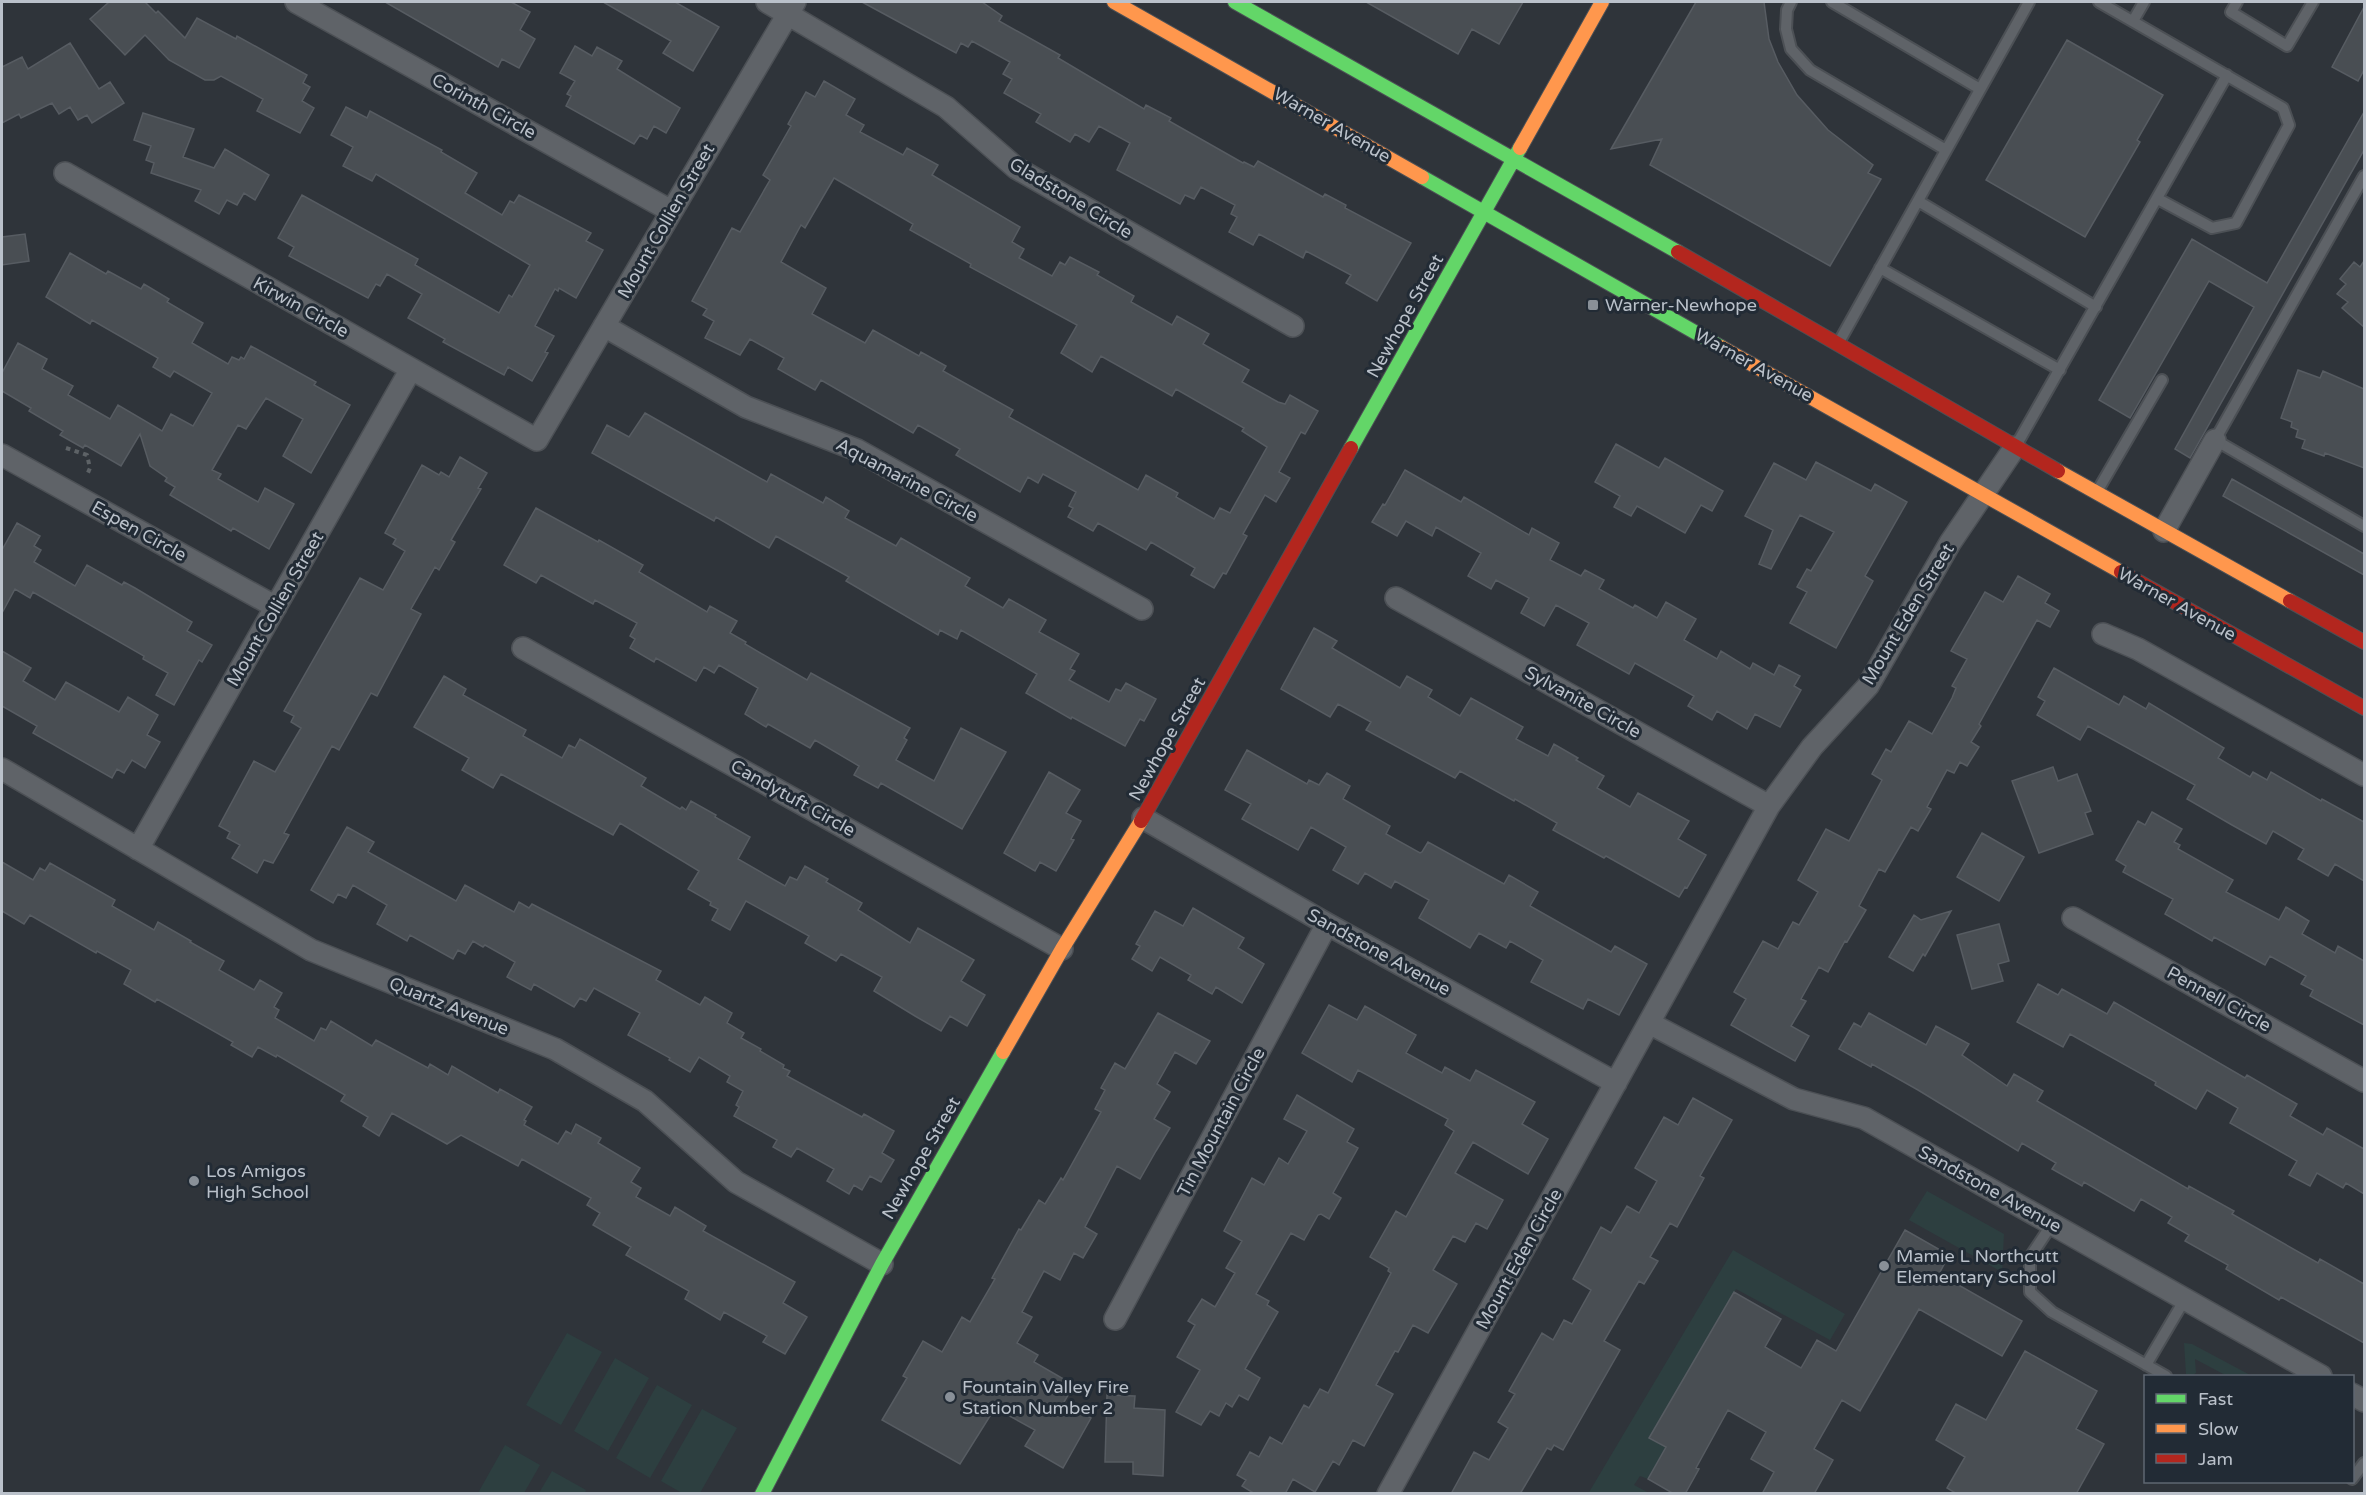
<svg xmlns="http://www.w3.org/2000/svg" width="2366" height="1495" viewBox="0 0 2366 1495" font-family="'Varela Round',sans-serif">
  <rect width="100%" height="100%" fill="#2f343a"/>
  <path fill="#2d3f40" d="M1927,1191L2004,1234L2002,1272L1909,1220Z
    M1733,1250L1845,1314L1830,1340L1736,1289L1665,1450L1648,1479L1640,1476L1634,1485L1649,1493L1588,1494Z
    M567,1333L602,1352L561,1425L526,1405Z
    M2184,1343L2192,1344L2252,1376H2227L2195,1359L2196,1373L2191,1376L2186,1374Z
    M615,1358L649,1378L608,1451L574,1431Z
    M657,1385L692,1405L650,1478L616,1458Z
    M702,1409L737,1428L700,1493H682L661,1481Z
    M505,1445L540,1465L524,1493H478Z
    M552,1471L586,1490L585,1493H539Z"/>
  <path fill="#494e53" stroke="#575c62" stroke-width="1.5" fill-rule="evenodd" d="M109,2H145L156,13L158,11L185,38L197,18L236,39L237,36L307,75L303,83L310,87L302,101L314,108L300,133L257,111L263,99L221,76L214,80H205L169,60L145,35L125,55L90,19Z
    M385,2H511L530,12L520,30L535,39L519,68L502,59L498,67Z
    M603,2H675L719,27L693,71L663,53L671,41Z
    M862,2H982L1002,16L999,21L1060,55L1058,58L1144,109L1146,105L1171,118L1169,121L1243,163L1244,162L1254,167L1258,161L1323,197L1325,194L1346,205L1345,208L1411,243L1377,301L1346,283L1351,275L1306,251L1303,258L1259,234L1253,245L1229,232L1237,217L1231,214L1235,205L1201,187L1194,199L1185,195L1180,204L1117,170L1130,143L1099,126L1089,142L1075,134L1070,142L1036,122L1041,114L1004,93L1012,79L1003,74L1010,62L972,41L968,47L961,43L956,53Z
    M1366,2H1523L1499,44L1472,29L1458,54Z
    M1696,2H1764L1769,39L1778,62L1797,95L1828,130L1873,165L1868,173L1881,179L1830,266L1650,165L1662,139L1611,149Z
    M2364,7V70L2358,81L2332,67Z
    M2067,40L2163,95L2137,140L2140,142L2085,237L1986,180Z
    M70,43L99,89L110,82L124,103L92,123L87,115L78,120L70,107L59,114L52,103L21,118L19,114L2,123V67L22,57L28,69Z
    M575,46L592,56L597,47L622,61L617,69L680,108L666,133L654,126L647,139L640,135L634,144L566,106L571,96L567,94L575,81L560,73Z
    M824,81L855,99L846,115L864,125L860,132L903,155L907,148L938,165L932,175L1020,227L1012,242L1024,249L1019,258L1052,276L1060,262L1065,265L1070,257L1099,272L1097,275L1134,296L1131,302L1172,325L1177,316L1209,334L1203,344L1249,370L1242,382L1278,402L1285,404L1290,395L1318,411L1305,434L1301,432L1279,472L1290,478L1276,502L1265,495L1243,534L1247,536L1226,574L1223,573L1214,588L1191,575L1195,568L1151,542L1146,550L1098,523L1093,531L1068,517L1073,508L1069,506L1076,492L1043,474L1038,483L1028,477L1020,492L956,455L960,449L918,425L913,433L821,380L815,390L778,369L784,358L750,339L740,355L705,338L714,321L703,315L707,309L692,301L732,228L740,232L770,180L763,175L791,126L788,124L806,92L815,97ZM834,178L913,224L910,230L971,264L970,267L1077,325L1061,353L1092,372L1101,356L1172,396L1176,389L1244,428L1242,431L1267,447L1230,513L1220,508L1214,519L1176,497L1178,493L1146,475L1138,490L1009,417L1013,410L943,371L946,366L921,352L919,356L873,330L865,343L812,314L826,288L781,262L801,225L805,228Z
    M346,107L367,118L370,111L442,150L441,152L477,173L465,193L502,215L510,201L514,203L519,195L591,233L586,241L603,250L576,298L559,288L558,291L555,289L535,326L554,336L545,352L548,353L532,381L508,367L504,375L443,342L445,339L408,318L422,294L387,274L380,286L376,284L368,298L289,256L294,247L278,238L302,195L418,259L415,265L499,313L509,295L512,297L530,265L376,174L372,181L343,166L353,147L331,135Z
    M2364,112V150L2190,458L2175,449L2254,307L2209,281L2130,418L2099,400L2192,239L2267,283Z
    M143,113L194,129L183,157L214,168L225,149L269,175L255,200L244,193L237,205L227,200L219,214L195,201L201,190L151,173L154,163L146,160L151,146L134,140Z
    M25,234L29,261L2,265V237Z
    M70,253L106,274L108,271L141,289L144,284L169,299L167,302L203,323L192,343L228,364L232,357L239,360L241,357L244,359L251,346L316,382L314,385L350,405L311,473L283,456L303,419L266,398L246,429L238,425L212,470L221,474L218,479L258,502L265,488L294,504L269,549L233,528L231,531L170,495L175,487L165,481L167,478L150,466L140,434L121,466L85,445L83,448L60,435L63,431L29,411L31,408L2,391V373L18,343L47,359L42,369L73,386L68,395L110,419L118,405L162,431L171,414L193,426L212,393L174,371L170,377L153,367L158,358L92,320L90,324L46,297Z
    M2364,261V327L2342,308L2348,302L2337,294L2346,284L2340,279L2354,262L2360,267Z
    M2298,370L2320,378L2323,371L2364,389V468L2325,453L2324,456L2302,448L2305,440L2296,437L2298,430L2291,427L2292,422L2281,418Z
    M645,413L767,482L771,474L823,503L826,497L849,511L845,518L896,546L901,538L970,578L965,586L1003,608L1009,599L1046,620L1039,632L1079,654L1070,669L1075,671L1069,680L1109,702L1116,689L1121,691L1126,683L1156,699L1144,721L1140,719L1125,746L1072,717L1071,719L1026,693L1037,674L961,630L957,639L940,630L938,635L846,581L849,577L776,536L769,548L716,517L714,521L592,453L607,425L629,437Z
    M1616,444L1659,468L1665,458L1723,491L1712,511L1701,505L1685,533L1637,506L1631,516L1614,507L1620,496L1595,482Z
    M460,457L487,473L478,488L481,489L451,540L455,542L439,570L435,567L411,609L421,614L377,696L371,693L339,750L332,746L284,833L289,835L273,863L264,860L257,873L232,858L240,845L227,838L230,832L219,826L254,761L275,772L301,728L291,722L294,716L284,711L360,578L383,590L405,551L393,544L396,539L385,533L422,465L439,475L441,472L449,477Z
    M1816,462L1871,491L1875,484L1907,502L1865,576L1873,581L1836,648L1790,623L1807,592L1797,587L1807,569L1811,571L1834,532L1800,515L1771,569L1759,564L1773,530L1745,516L1774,463L1806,480Z
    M1405,470L1461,502L1464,497L1529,535L1532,528L1559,543L1550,560L1581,576L1585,570L1604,580L1599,589L1633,608L1635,605L1657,618L1666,602L1696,619L1684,640L1717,659L1721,651L1750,669L1753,663L1774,675L1779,665L1800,676L1794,686L1801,690L1780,727L1755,714L1747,729L1717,711L1712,720L1688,706L1694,696L1635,663L1629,674L1577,645L1589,623L1556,605L1544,626L1521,613L1529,598L1496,580L1491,589L1468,576L1481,553L1436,527L1432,536L1406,521L1397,536L1372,522L1383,504L1385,505Z
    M2232,479L2364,554V575L2223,496Z
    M536,508L598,542L599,540L643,565L639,572L707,612L710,606L737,621L730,633L746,642L745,644L807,680L811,673L910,728L904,738L907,740L896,760L934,781L961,728L1006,752L962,829L881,783L878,788L854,775L859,766L815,740L810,748L768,724L766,727L745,714L758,688L719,665L714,673L704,667L696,681L656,658L654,662L630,648L635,639L630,636L637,623L595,600L593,604L541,575L536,583L504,565Z
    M17,523L40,536L34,546L41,550L34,562L75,586L87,565L122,585L124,582L135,588L192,622L187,631L212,645L202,662L199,660L174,705L156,695L168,673L143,659L144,656L33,592L30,598L15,589L2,613V550Z
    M2018,576L2050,594L2045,603L2059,611L2050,627L2037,620L1979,724L1981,726L1971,742L1979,747L1967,766L1960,762L1954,773L1947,770L1927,807L1931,809L1918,831L1911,827L1885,872L1879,869L1859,906L1866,910L1847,942L1845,941L1828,972L1819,967L1801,999L1806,1001L1791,1026L1809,1036L1795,1061L1731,1025L1746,999L1734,992L1763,941L1778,949L1793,922L1799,925L1818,892L1798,880L1826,829L1849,841L1882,780L1872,774L1886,749L1891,752L1909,721L1932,734L1952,698L1956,688L1952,686L1967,659L1951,651L1985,592L2003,602Z
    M1314,628L1337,641L1332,648L1400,688L1407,676L1432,690L1428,697L1460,716L1471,698L1523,727L1516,739L1548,756L1554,744L1578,758L1576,760L1604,776L1597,788L1630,807L1638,793L1689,821L1678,839L1706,855L1687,888L1685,887L1679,897L1606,856L1604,858L1553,830L1557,823L1515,799L1514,801L1460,771L1455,778L1366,730L1371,722L1338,704L1330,717L1281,689Z
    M2,651L31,668L23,681L55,700L66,682L119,712L128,697L158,715L147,735L160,742L145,768L132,760L124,773L117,769L112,778L33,733L37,726L2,706Z
    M2054,668L2119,705L2124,696L2146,709L2149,703L2224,748L2218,758L2250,777L2253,772L2267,780L2271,772L2321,801L2322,799L2364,822V881L2335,864L2328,876L2298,859L2304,849L2273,831L2266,844L2232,825L2187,799L2195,785L2088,726L2080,740L2037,715L2045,701L2038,697Z
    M444,676L466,689L463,695L526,730L523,736L562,758L569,745L575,748L580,739L646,778L641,786L680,809L682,807L686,810L691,801L716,815L715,817L750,837L738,859L785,886L790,877L797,880L805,866L828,879L826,882L862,903L858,910L910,943L918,928L974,960L961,981L985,995L967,1026L950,1016L941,1031L915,1016L874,991L882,977L841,954L836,961L805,943L809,936L746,901L730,930L712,920L718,909L710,905L711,902L688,889L699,871L620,823L613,835L501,774L493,788L462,770L469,758L414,727Z
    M1247,750L1307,784L1309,780L1319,785L1327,773L1350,786L1343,799L1390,826L1386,834L1420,853L1422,852L1428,842L1504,884L1509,875L1538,892L1530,906L1611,952L1615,946L1647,964L1619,1015L1588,999L1583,1009L1531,982L1543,960L1510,941L1506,948L1479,933L1470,948L1419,918L1429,900L1395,881L1391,888L1365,873L1358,884L1333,870L1346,847L1311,827L1298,850L1242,819L1251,804L1225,790Z
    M2053,767L2058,781L2077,774L2091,811L2085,813L2093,834L2039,853L2012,781Z
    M1049,772L1080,790L1066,813L1081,821L1071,839L1074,840L1056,871L1040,862L1035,871L1004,853Z
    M2152,812L2182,829L2174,842L2180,845L2178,849L2233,880L2226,892L2279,920L2286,907L2309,921L2302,934L2335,953L2338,946L2364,961V1025L2310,996L2313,990L2301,984L2306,976L2270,956L2265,965L2214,937L2212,941L2165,914L2173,899L2123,872L2126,866L2116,860L2138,821L2145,825Z
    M347,827L374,842L368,852L456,901L465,885L514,912L519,902L529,908L532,904L661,971L656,980L700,1005L705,997L732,1013L727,1023L744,1033L741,1038L761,1049L760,1051L784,1065L783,1068L790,1071L787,1076L862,1117L864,1114L894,1131L882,1153L894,1160L881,1182L870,1176L862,1190L854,1185L849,1194L827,1181L834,1169L797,1148L791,1157L773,1147L777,1140L734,1116L739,1107L736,1105L743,1091L727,1082L730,1076L699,1057L690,1072L669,1060L670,1058L628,1035L640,1013L594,988L586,1001L580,998L574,1007L534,984L531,990L507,977L515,962L485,945L483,947L473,941L465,954L458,950L453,959L410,935L407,941L377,924L387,905L353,885L346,898L338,894L333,903L311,890Z
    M1982,833L2024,857L1999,901L1957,877Z
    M2,862L33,880L40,868L45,871L50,863L115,900L112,906L154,930L158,922L191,941L190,942L224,961L219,970L254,990L260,980L282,993L274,1007L279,1010L275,1018L314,1041L321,1028L326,1030L331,1021L372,1046L376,1040L428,1068L430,1064L448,1075L452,1066L498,1093L500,1089L532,1107L524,1120L526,1121L524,1125L558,1144L566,1131L571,1134L576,1124L601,1138L598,1143L640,1168L631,1182L641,1188L636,1197L670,1216L675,1207L706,1226L703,1231L795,1282L783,1303L807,1317L785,1354L763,1342L767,1336L724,1312L720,1320L685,1299L689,1291L626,1255L631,1247L593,1225L600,1213L587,1205L591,1198L522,1159L518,1166L461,1135L447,1144L392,1113L379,1136L363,1126L368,1117L341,1101L345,1095L277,1055L276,1057L258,1047L252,1057L231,1045L233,1042L157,999L155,1002L124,984L131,970L97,951L96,953L30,915L24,924L2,911Z
    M1193,908L1244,938L1238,948L1264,964L1242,1003L1216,987L1212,994L1188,980L1191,975L1160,957L1152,971L1132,959L1140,946L1136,944L1155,911L1183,926Z
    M1951,911L1925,956L1923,954L1913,971L1889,957L1914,915L1921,920Z
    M1999,924L2009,961L1998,964L2003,981L1972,989L1957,935Z
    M2038,984L2058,995L2062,989L2107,1014L2114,1002L2245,1078L2247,1075L2297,1104L2290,1116L2323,1135L2327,1128L2364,1149V1194L2346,1183L2343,1188L2317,1173L2310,1186L2289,1175L2297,1161L2230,1123L2238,1108L2207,1090L2196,1109L2155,1085L2156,1082L2070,1034L2063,1047L2017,1022Z
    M1329,1005L1357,1020L1365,1006L1416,1035L1406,1053L1442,1073L1445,1067L1470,1081L1476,1070L1535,1102L1522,1124L1548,1139L1528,1174L1473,1142L1455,1173L1503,1200L1487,1229L1476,1223L1465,1242L1453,1236L1433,1270L1457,1284L1428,1333L1413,1325L1398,1352L1395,1351L1376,1385L1393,1394L1364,1446L1353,1440L1339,1465L1333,1461L1315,1492L1293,1479L1285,1494H1255L1242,1486L1246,1480L1237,1475L1250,1452L1259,1457L1270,1437L1282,1444L1304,1405L1309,1408L1320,1389L1328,1393L1391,1273L1388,1271L1389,1268L1370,1257L1396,1211L1406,1217L1454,1131L1445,1125L1448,1119L1358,1070L1352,1082L1302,1053Z
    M1158,1013L1210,1041L1196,1064L1175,1052L1157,1084L1170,1092L1154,1119L1170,1128L1156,1151L1140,1179L1117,1166L1085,1227L1097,1234L1083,1258L1074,1253L1060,1280L1044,1271L1022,1312L1032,1317L1017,1343L1038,1355L1034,1362L1074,1385L1064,1402L1091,1418L1063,1468L1025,1446L1035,1430L995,1408L960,1464L882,1420L907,1378L903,1376L923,1341L942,1352L962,1317L970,1322L995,1279L992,1278L1019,1229L1021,1230L1039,1200L1045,1204L1061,1178L1063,1180L1101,1112L1095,1109L1105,1090L1101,1088L1115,1063L1125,1069Z
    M1869,1013L1926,1045L1936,1026L1969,1044L1962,1055L2007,1086L2014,1074L2043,1091L2037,1101L2188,1189L2189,1186L2234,1211L2232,1214L2318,1263L2320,1259L2364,1284V1343L2281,1297L2279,1300L2226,1269L2228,1265L2185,1241L2189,1235L2168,1223L2172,1217L2141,1199L2134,1211L2084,1182L2082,1186L2052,1169L2056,1163L2022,1143L2018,1151L1918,1090L1872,1064L1871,1067L1839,1049L1854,1023L1861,1027Z
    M1297,1095L1354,1129L1347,1142L1358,1148L1333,1193L1341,1198L1329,1219L1321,1214L1318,1215L1304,1240L1291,1233L1256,1294L1269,1301L1267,1305L1278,1312L1245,1369L1260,1378L1248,1400L1239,1395L1232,1407L1226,1403L1219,1416L1210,1411L1201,1425L1176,1412L1200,1370L1177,1357L1195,1325L1188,1321L1202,1299L1215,1307L1235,1273L1226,1268L1242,1241L1224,1231L1252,1178L1264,1185L1279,1158L1288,1164L1307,1131L1284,1119Z
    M1693,1098L1732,1120L1700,1176L1704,1178L1677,1227L1670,1223L1650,1257L1658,1261L1644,1284L1639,1281L1604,1341L1620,1350L1563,1450L1554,1445L1551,1450L1547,1448L1520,1494H1451L1474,1452L1489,1460L1508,1428L1498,1422L1515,1394L1509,1391L1542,1333L1553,1340L1564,1320L1572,1324L1591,1290L1573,1279L1601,1227L1611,1233L1627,1206L1639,1213L1657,1181L1635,1168L1664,1117L1678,1125Z
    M1905,1230L1949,1255L1939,1274L2022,1321L2002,1356L1919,1309L1860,1411L1842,1400L1814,1449L1833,1460L1814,1494H1762L1774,1472L1751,1459L1766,1432L1728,1410L1696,1468L1699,1469L1685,1494H1674L1648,1479L1666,1447L1649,1438L1734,1292L1781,1319L1765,1347L1801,1368L1817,1340L1836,1351Z
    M2025,1351L2097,1391L2076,1429L2104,1444L2076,1494H1957L1947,1488L1965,1457L1936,1440L1956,1404L1986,1420Z
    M1107,1395L1135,1396L1134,1408L1165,1410L1163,1476L1133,1474V1462H1105Z"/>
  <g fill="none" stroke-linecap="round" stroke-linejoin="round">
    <defs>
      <path id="lane" d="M1791,2L1787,10L1786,29L1791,49L1810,70L1946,150
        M1832,2L1980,89
        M2099,2L2283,108L2289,125L2236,223L2212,228L2158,199
        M2237,2L2231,12L2287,46L2313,2
        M2133,21L2144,2
        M2364,176L2215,440L2364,526
        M1918,201L2096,307
        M1880,268L2060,370
        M1839,342L2029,2
        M2017,444L2227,75
        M2098,490L2162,380
        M2052,1224L2030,1257V1292L2052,1312L2166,1376
        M2146,1365L2185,1299
        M2352,1479L2364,1463"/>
      <path id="street" d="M296,2L671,211
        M767,2L946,107L1016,168L1293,326
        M65,173L537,440L795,2
        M604,326L746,407L857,450L1142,609
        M2,455L276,607
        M2164,531L2215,440
        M1396,598L1769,806
        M2103,634L2138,649L2364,775
        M523,648L1062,949
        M2,769L311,950L555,1049L645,1101L736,1182L882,1264
        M1143,818L1327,924L1616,1083
        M138,849L411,369
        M2073,918L2364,1081
        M1649,1023L1794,1099L1864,1118L2321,1376
        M1115,1319L1327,924
        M2352,1394L2364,1401
        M1388,1494L1769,806L1812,747L1868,686L1950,543L2015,447"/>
      <path id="fast" d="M1235,2L1678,252
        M1422,177L1721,347
        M1351,448L1520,148
        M762,1494L882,1264L1003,1052"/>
      <path id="slow" d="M1114,2L1422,177
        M1520,148L1602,2
        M1721,347L2121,572
        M2058,471L2290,601
        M1003,1052L1062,949L1141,821"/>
      <path id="jam" d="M1678,252L2058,471
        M2121,572L2364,708
        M2290,601L2364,642
        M1141,821L1351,448"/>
    </defs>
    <use href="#lane" stroke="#4c5055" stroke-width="14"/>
    <use href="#street" stroke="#4c5055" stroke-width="24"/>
    <use href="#fast" stroke="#4c5055" stroke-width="16"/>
    <use href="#slow" stroke="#4c5055" stroke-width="16"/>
    <use href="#jam" stroke="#4c5055" stroke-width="16"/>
    <path stroke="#5d6266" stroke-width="4" stroke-dasharray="4.5 4.5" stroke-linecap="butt" d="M66,448L87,455L90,468L87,475"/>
    <use href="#lane" stroke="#5f6368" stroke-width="10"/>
    <use href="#street" stroke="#5f6368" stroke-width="21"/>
    <use href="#fast" stroke="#63d668" stroke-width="14"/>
    <use href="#slow" stroke="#ff974d" stroke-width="14"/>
    <use href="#jam" stroke="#b3261e" stroke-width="14"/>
  </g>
  <g fill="#899098" stroke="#222b35" stroke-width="2">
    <rect x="1587" y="299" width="12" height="12" rx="3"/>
    <circle cx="194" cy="1181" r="6"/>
    <circle cx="1884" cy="1266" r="6"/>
    <circle cx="950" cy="1397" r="6"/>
  </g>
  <g text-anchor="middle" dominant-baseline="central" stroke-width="6" stroke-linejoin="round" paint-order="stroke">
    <g font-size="18" fill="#bac1ca" stroke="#222b35">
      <text transform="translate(484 106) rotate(29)">Corinth Circle</text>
      <text transform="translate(1332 125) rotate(30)">Warner Avenue</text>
      <text transform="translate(1071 198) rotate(31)">Gladstone Circle</text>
      <text transform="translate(666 221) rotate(-60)">Mount Collien Street</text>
      <text transform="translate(301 307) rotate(29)">Kirwin Circle</text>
      <text transform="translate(1405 316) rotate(-61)">Newhope Street</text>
      <text transform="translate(1754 365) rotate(29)">Warner Avenue</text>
      <text transform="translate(907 480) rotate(28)">Aquamarine Circle</text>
      <text transform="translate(139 531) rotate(29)">Espen Circle</text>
      <text transform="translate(2177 604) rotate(29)">Warner Avenue</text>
      <text transform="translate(275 609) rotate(-60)">Mount Collien Street</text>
      <text transform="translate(1908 614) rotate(-59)">Mount Eden Street</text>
      <text transform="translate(1583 702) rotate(29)">Sylvanite Circle</text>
      <text transform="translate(1167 739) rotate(-61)">Newhope Street</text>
      <text transform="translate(793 798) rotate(29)">Candytuft Circle</text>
      <text transform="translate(1379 952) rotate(29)">Sandstone Avenue</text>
      <text transform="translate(2219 999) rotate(29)">Pennell Circle</text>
      <text transform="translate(449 1006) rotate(22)">Quartz Avenue</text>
      <text transform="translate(1221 1122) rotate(-62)">Tin Mountain Circle</text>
      <text transform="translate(921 1158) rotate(-60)">Newhope Street</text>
      <text transform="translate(1990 1189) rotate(29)">Sandstone Avenue</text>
      <text transform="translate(1519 1259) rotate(-61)">Mount Eden Circle</text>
    </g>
    <g font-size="18" fill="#bac1ca" stroke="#222b35" text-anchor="start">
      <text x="1605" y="305">Warner-Newhope</text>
      <text x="206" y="1171">Los Amigos<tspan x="206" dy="21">High School</tspan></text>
      <text x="1896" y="1256">Mamie L Northcutt<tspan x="1896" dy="21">Elementary School</tspan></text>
      <text x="962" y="1387">Fountain Valley Fire<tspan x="962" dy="21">Station Number 2</tspan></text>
    </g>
  </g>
  <rect width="2366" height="1495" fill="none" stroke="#bac1ca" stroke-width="6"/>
  <rect x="2144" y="1375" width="210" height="108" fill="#222b35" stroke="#5f6771" stroke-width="1.5"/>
  <rect x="2156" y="1394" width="30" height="9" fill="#63d668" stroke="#5f6771" stroke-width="1.5"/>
  <text x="2198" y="1405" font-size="18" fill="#bac1ca">Fast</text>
  <rect x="2156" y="1424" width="30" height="9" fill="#ff974d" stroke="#5f6771" stroke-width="1.5"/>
  <text x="2198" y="1435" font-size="18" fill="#bac1ca">Slow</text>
  <rect x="2156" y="1454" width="30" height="9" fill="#b3261e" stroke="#5f6771" stroke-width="1.5"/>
  <text x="2198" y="1465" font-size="18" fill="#bac1ca">Jam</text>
</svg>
